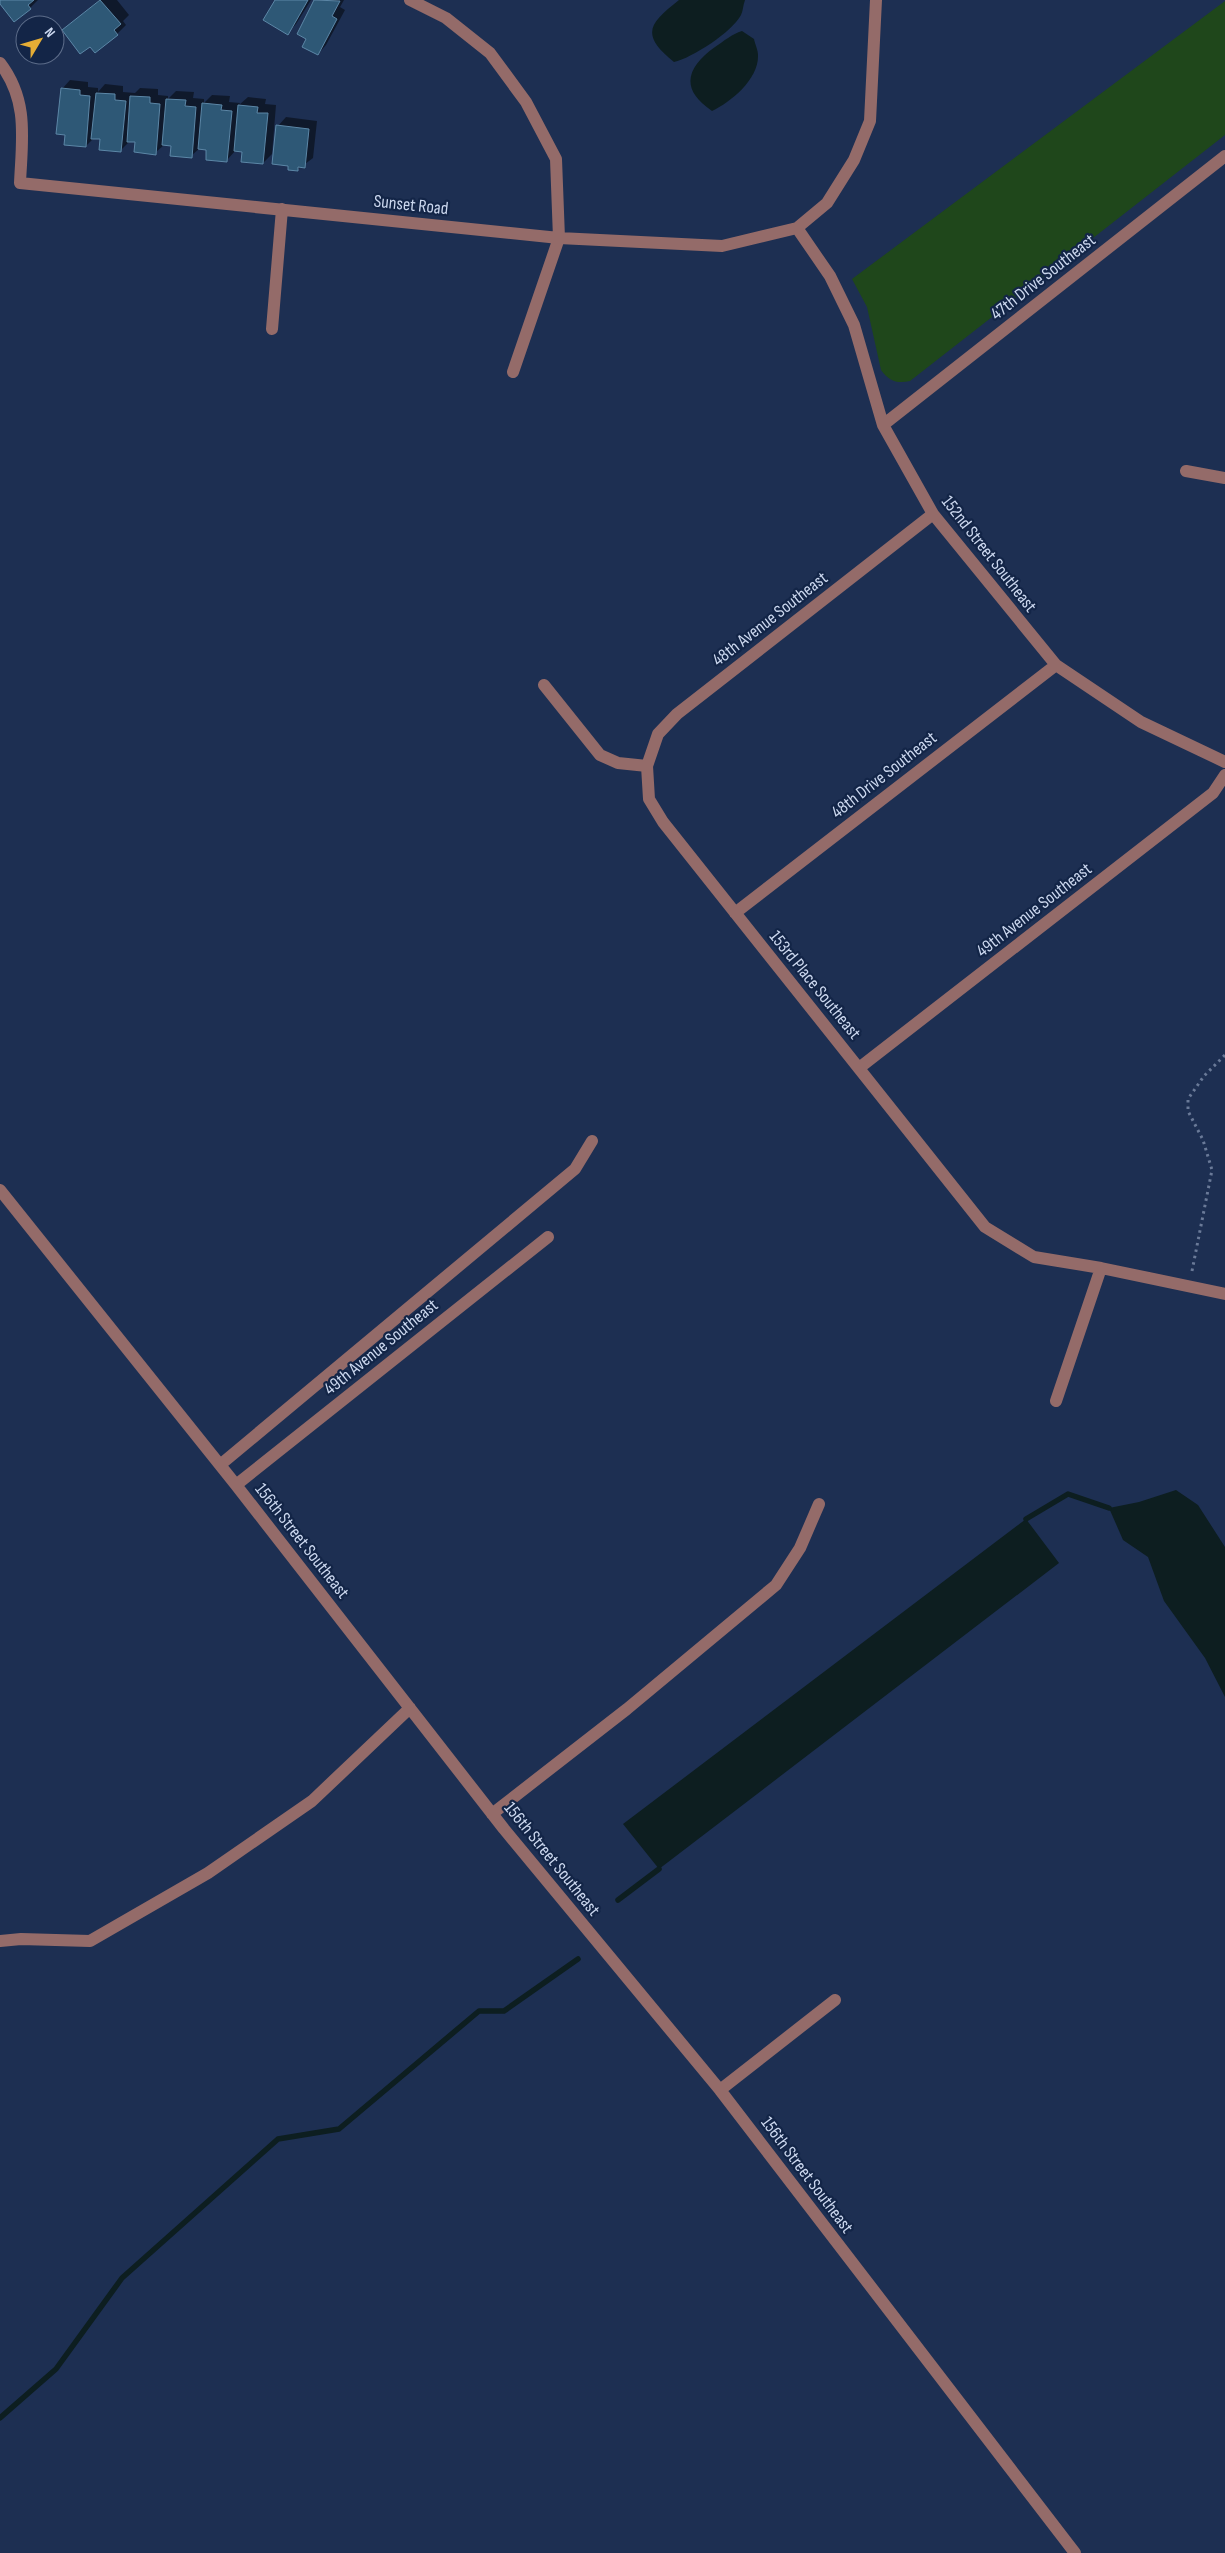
<svg xmlns="http://www.w3.org/2000/svg" width="1225" height="2553" viewBox="0 0 1225 2553" font-family="'Sofia Sans Condensed',sans-serif">
  <rect width="100%" height="100%" fill="#1d2f52"/>
  <path fill="#1f471b" d="M1225,1V135L910,381C897,384 889,381 881,370L867,307L852,279Z"/>
  <path fill="#0d1e20" d="M679,0H745C743,5 743,11 741,15C732,32 692,58 674,62C639,34 650,23 679,0Z
    M742,31L754,39C755,44 758,50 758,55C759,79 731,102 712,111C679,89 687,67 715,47C724,41 732,34 742,31Z
    M1176,1490L1198,1505L1225,1547V1697L1205,1658L1164,1601L1148,1557L1123,1540L1109,1508L1139,1502Z
    M1026,1519L1059,1563L659,1869L623,1824Z"/>
  <path fill="#0007" d="M0,0H38L30,8Z
    M99,0H117L129,15L123,21L126,25L117,34L90,45L64,30Z
    M276,0H311L296,24L288,33Z
    M316,0H344L340,7L345,10L326,45L318,54L308,38L298,33Z
    M70,80L88,82V87L98,88V92L105,84L123,86V92L135,93L140,88L158,89V95L168,96V99L176,91L194,92L193,98L204,99V103L212,95L230,96L229,102L240,103L239,105L248,97L266,99L265,104L276,105L272,154L263,163L244,151L236,150L227,160L208,149L200,148L191,156L172,144L164,145L155,153L136,141L129,142L121,150L101,138H94L86,146L66,134L62,89Z
    M286,117L317,121L313,158L297,170L278,126Z"/>
  <g fill="none" stroke-linecap="round" stroke-linejoin="round">
    <path stroke="#0d1e20" stroke-width="5.5" d="M1026,1519L1068,1494L1109,1508
      M618,1900L659,1869
      M0,2418L56,2369L122,2278L278,2139L339,2129L479,2011H504L578,1959"/>
  </g>
  <path fill="#2e5876" stroke="#5c87a7" d="M0,0H34L28,5L31,9L14,22L0,4Z
    M100,0L121,24L114,30L118,35L95,53L90,47L80,54L62,30Z
    M275,0H308L288,35L263,20Z
    M314,0L340,1L332,16L337,19L318,55L302,47L306,39L297,34Z
    M61,88L80,90V95L90,96L86,147L64,145L65,135L56,134Z
    M96,93L115,94V100L126,101L121,152L99,150L100,139H91Z
    M130,96L150,97V103L160,104L156,155L134,152L135,142H127Z
    M166,99L186,100L185,106L196,107L192,158L170,156L171,146L162,145Z
    M202,103L222,105L221,110L232,111L227,162L206,160V150L198,149Z
    M238,105L258,107L257,113H268L263,164L241,162L242,152L234,151Z
    M276,125L309,129L305,168L298,167V171L288,170V166L272,164Z"/>
  <g fill="none" stroke-linecap="round" stroke-linejoin="round">
    <path stroke="#6a7a98" stroke-width="3" stroke-dasharray="2.5 4" stroke-linecap="butt" d="M1192,1271L1212,1170L1203,1140L1188,1111V1099L1204,1076L1225,1055"/>
    <path stroke="#946b69" stroke-width="12" d="M410,0L446,18L490,53L526,102L556,159L559,238L513,372
      M0,63C29,101 22,139 20,183L559,238L722,246L797,228L827,203L854,160L870,121L876,0
      M797,228L830,276L854,325L883,425L933,514L1056,665L1141,722L1225,762
      M272,329L282,209
      M883,425L1225,156
      M1186,471L1225,478
      M544,685L600,755L618,763L647,766L649,799L663,822L985,1227L1034,1257L1101,1268L1225,1294
      M647,766L658,734L677,714L933,514
      M735,913L1056,665
      M859,1068L1213,793L1225,775
      M0,1190L236,1485L504,1829L720,2090L1075,2553
      M1056,1401L1101,1268
      M220,1465L575,1169L592,1141
      M236,1485L548,1237
      M492,1814L627,1709L776,1585L800,1548L819,1504
      M0,1941L21,1939L90,1941L208,1873L312,1801L410,1708
      M720,2090L835,2000"/>
  </g>
  <g text-anchor="middle" dominant-baseline="central" stroke-width="4.5" stroke-linejoin="round" paint-order="stroke">
    <g font-size="18" fill="#ccd8ef" stroke="#132547">
      <text transform="translate(411 205) rotate(6)">Sunset Road</text>
      <text transform="translate(1043 277) rotate(-38)">47th Drive Southeast</text>
      <text transform="translate(989 554) rotate(52)">152nd Street Southeast</text>
      <text transform="translate(770 619) rotate(-38)">48th Avenue Southeast</text>
      <text transform="translate(884 775) rotate(-38)">48th Drive Southeast</text>
      <text transform="translate(1034 910) rotate(-38)">49th Avenue Southeast</text>
      <text transform="translate(815 985) rotate(51)">153rd Place Southeast</text>
      <text transform="translate(381 1347) rotate(-39)">49th Avenue Southeast</text>
      <text transform="translate(302 1541) rotate(52)">156th Street Southeast</text>
      <text transform="translate(552 1859) rotate(51)">156th Street Southeast</text>
      <text transform="translate(807 2175) rotate(53)">156th Street Southeast</text>
    </g>
  </g>
  <g transform="translate(40 40) rotate(52)"><circle r="24" fill="#132547" stroke="#5d6d8a"/>
  <path d="M0-4L9 19L0 12L-9 19Z" fill="#e5ad35"/>
  <text y="-8" font-size="14" font-weight="bold" text-anchor="middle" fill="#ccd8ef">N</text>
  </g>
</svg>
